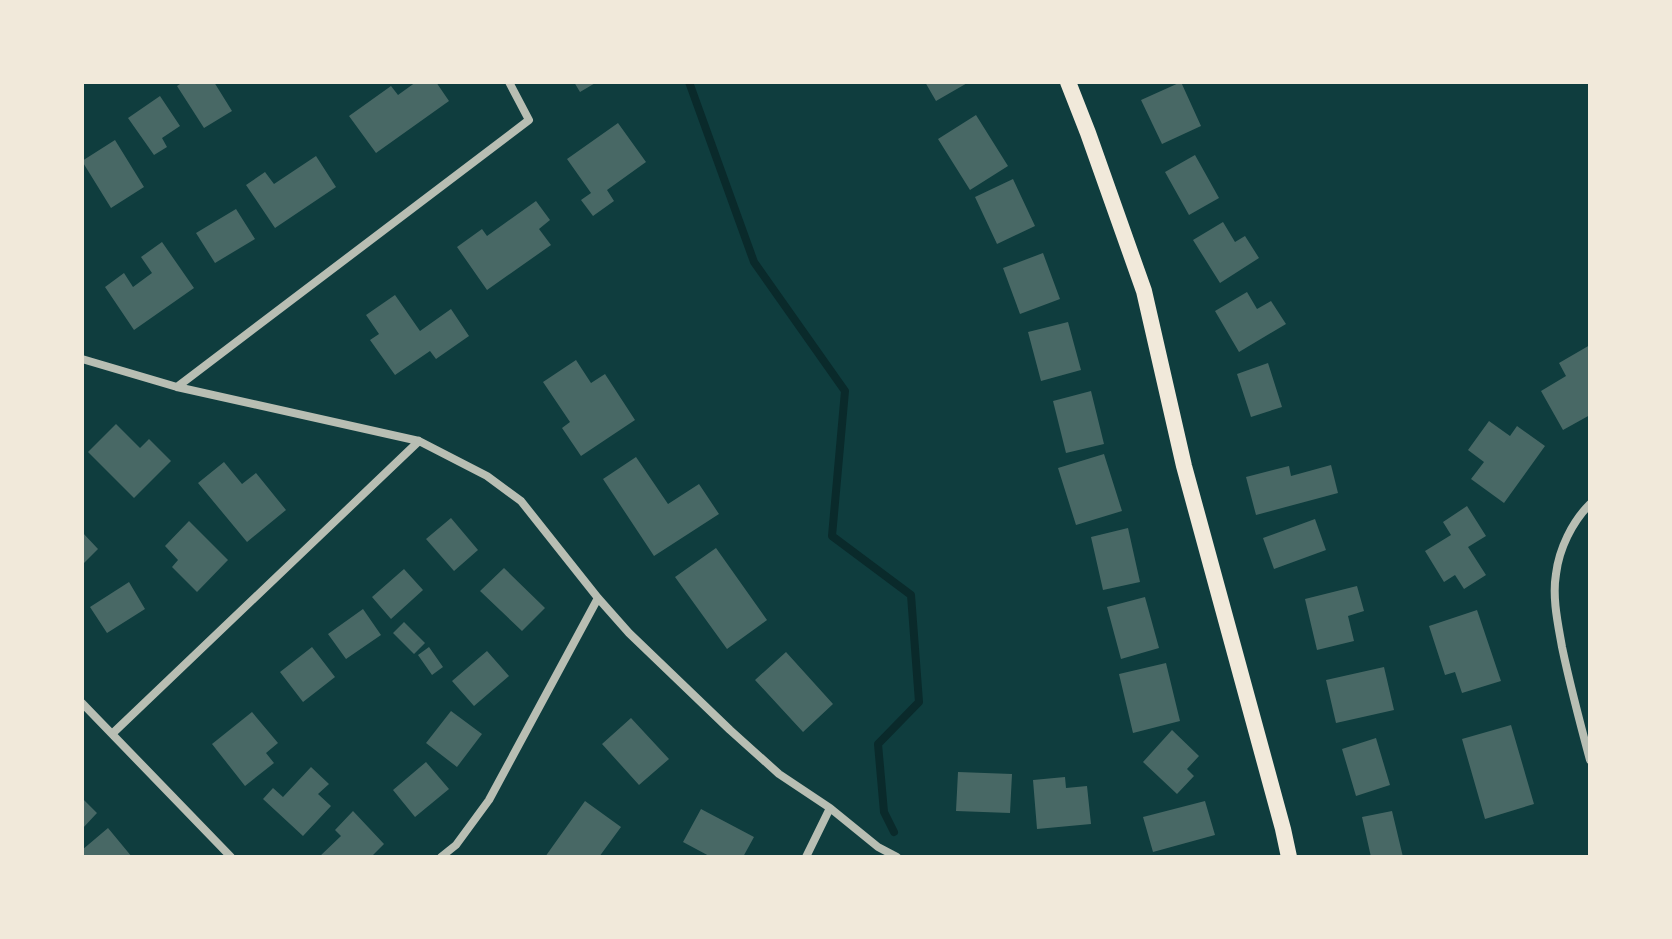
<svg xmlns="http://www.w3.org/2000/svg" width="1672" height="939" viewBox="0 0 1672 939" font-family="Barlow,sans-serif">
  <rect width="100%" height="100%" fill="#0f3d3e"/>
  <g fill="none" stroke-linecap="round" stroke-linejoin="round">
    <path stroke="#0a2a2b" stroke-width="8" d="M689,82L754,262L845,391L832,536L911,595L919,702L878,744L884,812L894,832"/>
  </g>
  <path fill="#486865" d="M183,82H214L232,111L204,128L177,86Z
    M416,82H436L449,101L376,153L349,116L391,86L398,95Z
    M574,82H597L580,92Z
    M925,82H969L936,101Z
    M1181,82L1201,126L1162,144L1141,100Z
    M160,96L180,126L162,138L167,147L154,155L128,118Z
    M976,115L1008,166L970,190L938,139Z
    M618,123L646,162L607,190L614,201L593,216L581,200L591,193L567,159Z
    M115,140L144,187L111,208L82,161Z
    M1195,155L1219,198L1189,215L1165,172Z
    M316,156L336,187L275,228L246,185L265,172L274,184Z
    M1013,179L1035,226L997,244L975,197Z
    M536,201L550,220L539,229L551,245L487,290L457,247L482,229L487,236Z
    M236,209L255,239L215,263L196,233Z
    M1223,222L1235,242L1245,236L1259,258L1220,283L1193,240Z
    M162,242L194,288L134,330L105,287L124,273L133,287L152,273L141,257Z
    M1043,253L1060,299L1020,314L1003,268Z
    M1247,292L1257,309L1271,301L1286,324L1239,352L1215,311Z
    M395,295L420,331L451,309L469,336L436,359L430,351L395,375L370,340L379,334L366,315Z
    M1068,322L1081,370L1041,381L1028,332Z
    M1590,345V415L1563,430L1541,391L1566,376L1559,363Z
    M576,360L591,383L605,374L635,420L581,456L562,428L570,422L543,382Z
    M1268,363L1282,407L1251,417L1237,374Z
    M1091,391L1104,444L1066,453L1053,401Z
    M1489,421L1510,436L1517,426L1545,446L1504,503L1471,479L1484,462L1468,450Z
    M116,424L140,448L149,439L171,461L134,498L88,452Z
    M1104,454L1122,511L1076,525L1058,468Z
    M636,457L668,504L699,484L719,514L654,556L603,479Z
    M224,462L242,484L256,473L286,510L247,542L198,483Z
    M1331,465L1338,493L1256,515L1246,477L1289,466L1291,476Z
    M1467,506L1486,536L1468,547L1486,575L1464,589L1455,575L1444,582L1425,551L1451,535L1443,522Z
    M451,518L478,550L454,571L426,539Z
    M1315,519L1326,550L1274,569L1263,538Z
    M189,521L228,560L197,592L172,567L178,560L165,546Z
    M1128,528L1140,582L1103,590L1091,537Z
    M82,532L98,549L82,565Z
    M716,548L767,620L727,649L675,577Z
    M504,568L545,608L522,631L480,591Z
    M404,569L423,590L391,619L372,597Z
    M129,582L145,609L107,633L90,607Z
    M1357,586L1364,611L1348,616L1354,641L1317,650L1305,599Z
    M1145,597L1159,648L1121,659L1107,607Z
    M363,609L381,635L346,659L328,634Z
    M1477,610L1501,681L1462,693L1455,672L1445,675L1429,626Z
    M404,622L425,643L414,654L393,633Z
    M312,647L335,677L303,702L280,672Z
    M429,647L443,667L432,675L418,655Z
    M487,651L509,676L474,706L452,681Z
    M786,652L833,704L803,732L755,680Z
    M1166,663L1180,721L1133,733L1119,674Z
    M1384,667L1394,710L1336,723L1326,680Z
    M451,711L482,734L457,767L426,743Z
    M252,712L278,743L266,753L274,763L245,786L212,744Z
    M631,718L669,759L639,785L602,744Z
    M1511,725L1534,804L1485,819L1462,739Z
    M1172,730L1199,756L1187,769L1194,776L1177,794L1143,762Z
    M1376,738L1390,785L1356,796L1342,749Z
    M426,762L449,789L415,817L393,790Z
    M311,767L329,784L318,794L331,806L303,836L263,799L273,788L283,797Z
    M958,772L1012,774L1010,813L956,811Z
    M1065,777L1066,788L1087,786L1091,824L1037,829L1033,780Z
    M82,798L97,813L82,829Z
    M585,801L621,827L599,857H545Z
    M1205,801L1215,835L1153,852L1143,817Z
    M701,809L754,837L743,857H711L683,842Z
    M353,811L384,844L371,857H319L341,836L335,830Z
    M1392,811L1403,857H1371L1362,817Z
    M108,828L132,857H82V850Z"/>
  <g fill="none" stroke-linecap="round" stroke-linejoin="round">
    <path stroke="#b8beb3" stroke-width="8" d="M82,359L177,387L419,441L487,476L521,501L598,598L629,633L730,730L779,774L830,808L878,847L897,857
      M177,387L529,120L509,82
      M1590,504C1572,522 1559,549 1556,574C1552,598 1558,624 1562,647C1570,685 1580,723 1590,760
      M82,703L231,857
      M112,734L419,441
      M441,857L456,845L489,800L598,598
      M806,857L830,808"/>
    <path stroke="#f1e9da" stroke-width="16" d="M1068,82L1088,133L1144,291L1184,466L1283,829L1289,857"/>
  </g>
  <rect width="1672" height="939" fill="none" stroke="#f1e9da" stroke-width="168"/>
</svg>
